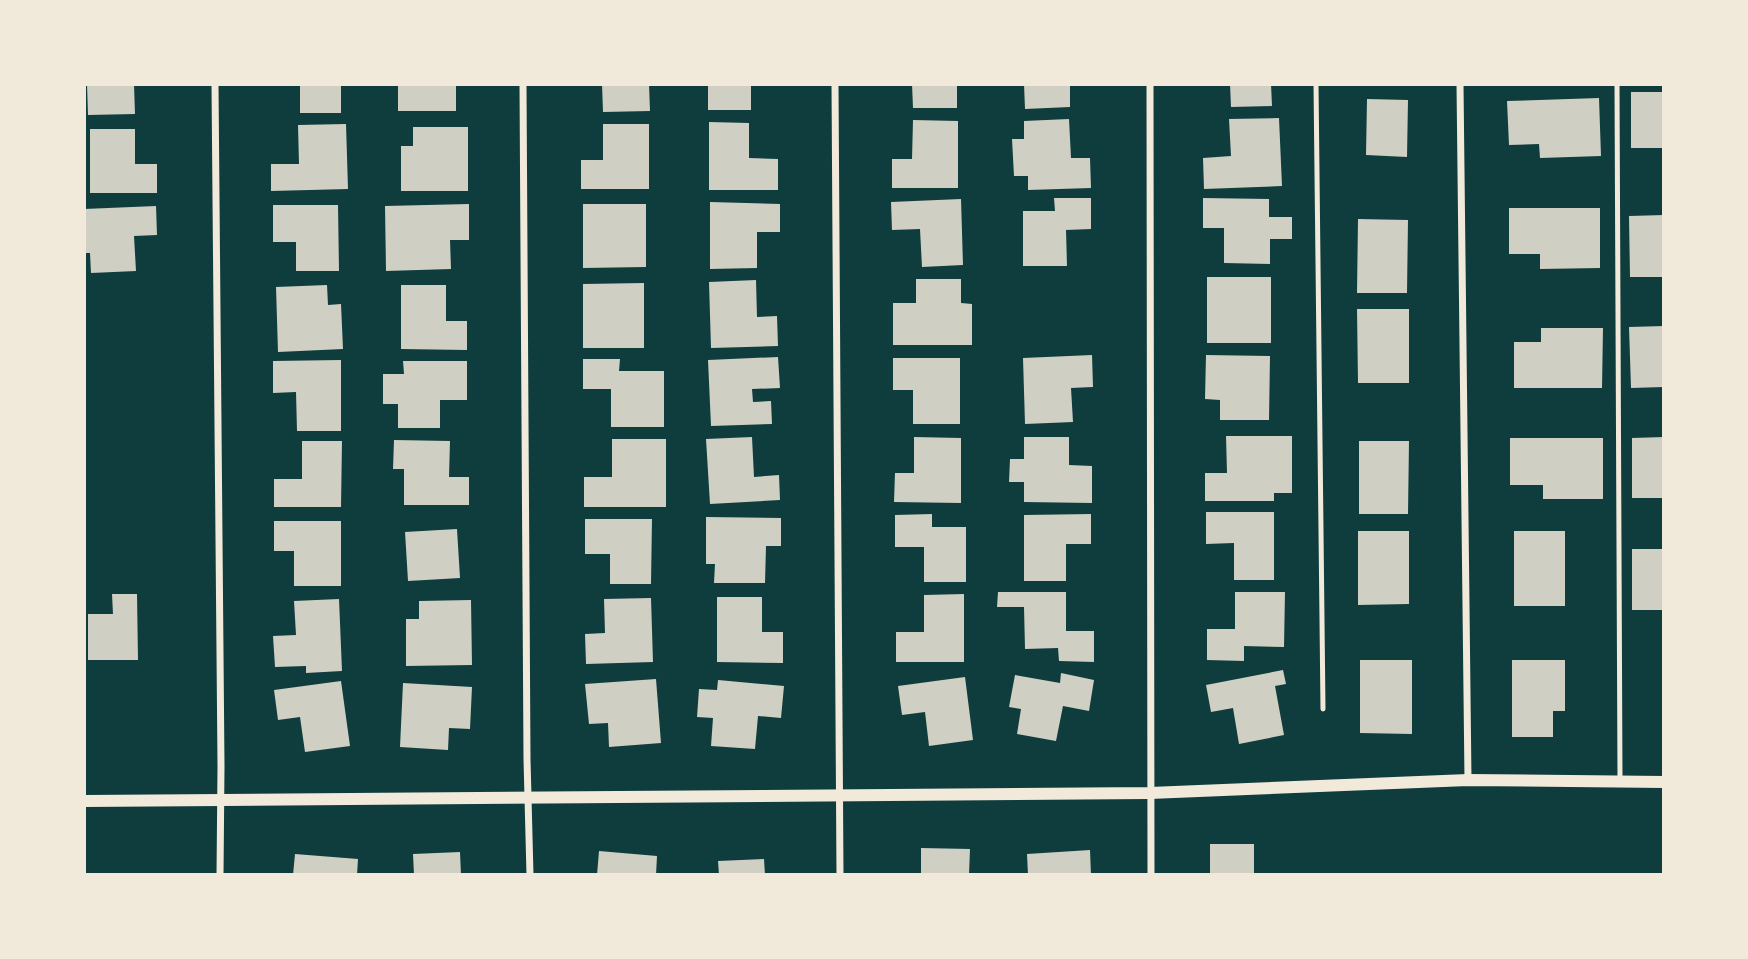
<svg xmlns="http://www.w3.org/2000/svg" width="1748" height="959" viewBox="0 0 1748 959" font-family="'Noto Serif',serif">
  <rect width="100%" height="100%" fill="#0f3d3e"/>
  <path fill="#cfcfc3" d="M87,84H134L135,114L88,115Z
    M300,84H341V113H300Z
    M398,84H456V111H398Z
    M602,84H649L650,111L603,112Z
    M708,84H751V110H708Z
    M912,84H957V108H913Z
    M1024,84H1070V107L1025,109Z
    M1230,84H1271L1272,106L1231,107Z
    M1631,92H1664V148H1631Z
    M1599,98L1601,156L1540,158L1539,144L1509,145L1507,101Z
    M1367,99L1408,100L1407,157L1366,155Z
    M1279,118L1282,186L1204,189L1203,158L1231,156L1229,119Z
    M1069,119L1071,158H1090L1091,188L1028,190V176H1014L1012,139H1024V121Z
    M913,120L958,121V188H892V159H912Z
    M709,122L749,123V158L778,159V190H709Z
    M346,124L348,189L271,191V164H299L298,125Z
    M603,124H649V189H581V160H603Z
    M413,127H468V191H401V146H413Z
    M90,129H135V164H157V193H90Z
    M1054,198H1091V229L1066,230L1067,266H1023V211H1055Z
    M1203,198L1269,199V217H1292V239H1270V264L1224,263V228H1203Z
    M961,199L963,265L922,267L920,229L892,230L891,202Z
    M710,202L780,204V232H757V268L710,269Z
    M469,204V240H450L451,269L386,271L385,206Z
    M583,204H646V267L583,268Z
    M273,205H338L339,271H296V242H273Z
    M156,206L157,235L134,236L136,271L91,273L90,253H84V209Z
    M1509,208H1600V268L1540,269V254H1509Z
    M1664,215V277H1630L1629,216Z
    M1358,219L1408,220L1407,293H1357Z
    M1207,277H1271V343H1207Z
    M916,279H961V303L972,304V345H893V303H916Z
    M756,280L757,317L777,316L778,346L711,348L709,282Z
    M644,283V348H583V284Z
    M327,285L328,305L341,304L343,349L278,352L276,287Z
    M401,285H446V321H467V350L401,349Z
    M1357,309H1409V383H1358Z
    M1664,326V387L1631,388L1629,327Z
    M1541,328H1603L1602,388H1514V342H1541Z
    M1092,355L1093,387L1071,388L1073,422L1025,424L1023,358Z
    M1206,355L1270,356L1269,420H1220V400L1205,399Z
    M778,357L780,388L752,389L753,402L771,401L772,424L711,426L708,360Z
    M893,358H960V424H913V390H893Z
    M583,359H620L619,371H664V427H611V389H583Z
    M341,360V431H297L296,392L273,393V361Z
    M403,361H467V400H440V428H398V404H383V374H404Z
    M1226,436H1292V493H1274V501H1205V473H1227Z
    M752,437L754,477L779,475L780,500L710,504L706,439Z
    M914,437L961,438V503L894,502L895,473H914Z
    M1024,437H1069V465L1092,466V503L1024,502V482H1009L1010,459H1024Z
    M1664,437V498H1632V438Z
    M1510,438H1603V499H1543V485H1510Z
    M612,439H666V507H584V477H612Z
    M394,440L450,441L449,477H469V505H404V469H393Z
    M302,441H342L341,507H274V479H302Z
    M1359,441H1409L1408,514H1359Z
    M1206,512H1274V580H1234V543L1206,544Z
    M932,514V527H966V582H924V547H895V515Z
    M1091,514V544H1066V581H1024V515Z
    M706,517L781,518V546H766L765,583H714L715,564H706Z
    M585,519H652L651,584H610V554H585Z
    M274,521H341V586H294V551H274Z
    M457,529L460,578L408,581L405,532Z
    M1358,531H1409V604L1358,605Z
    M1514,531H1565V606H1514Z
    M1632,549H1664V610H1632Z
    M998,592H1066V631H1094V662L1059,661L1058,648L1025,649L1024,607H997Z
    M1235,592H1285L1284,647L1244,646V661L1207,660V629H1235Z
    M112,594H137L138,660H88V614H113Z
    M964,594V662H896V632H924V595Z
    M717,597H762V632H783V663L717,662Z
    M651,598L653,662L586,664L585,634L605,633L604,599Z
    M339,599L342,671L306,673V666L275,667L273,636L296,635L294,601Z
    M471,600L472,665L406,666V619H419V601Z
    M1360,660H1412V734L1360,733Z
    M1512,660H1565V711H1553V737H1512Z
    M1283,670L1286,684L1275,686L1284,735L1239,744L1233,708L1211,712L1206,685Z
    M1061,673L1094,680L1089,711L1063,706L1056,741L1017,734L1021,709L1009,707L1015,675L1060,683Z
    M965,677L973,740L929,746L925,712L902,715L898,686Z
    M656,679L661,743L609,747L608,723L589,724L585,684Z
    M718,680L784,686L781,718L758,716L755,749L711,746L713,718L697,717L699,689L717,690Z
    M341,681L350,746L305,752L300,717L278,720L274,690Z
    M403,683L472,687L470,729L449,728L448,750L400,747Z
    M1210,844H1254V875H1210Z
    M921,848L970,849L969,875H921Z
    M1090,850L1091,875H1028L1027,854Z
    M599,851L657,856L656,875H597Z
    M460,852L461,875H414L413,854Z
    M295,854L358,859L357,875H293Z
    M764,859L765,875H719L718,861Z"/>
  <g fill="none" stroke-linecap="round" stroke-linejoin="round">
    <path stroke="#f1e9da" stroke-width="5" d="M1316,84L1323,709
      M1617,84L1620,781"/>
    <path stroke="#f1e9da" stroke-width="7" d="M215,84L221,767L220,875
      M523,84L527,759L530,875
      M835,84L840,875
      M1150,84L1151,875
      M1460,84L1468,780"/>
    <path stroke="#f1e9da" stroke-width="12" d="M84,801L1150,793L1468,780L1664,782"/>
  </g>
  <rect width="1748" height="959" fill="none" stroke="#f1e9da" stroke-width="172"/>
</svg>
